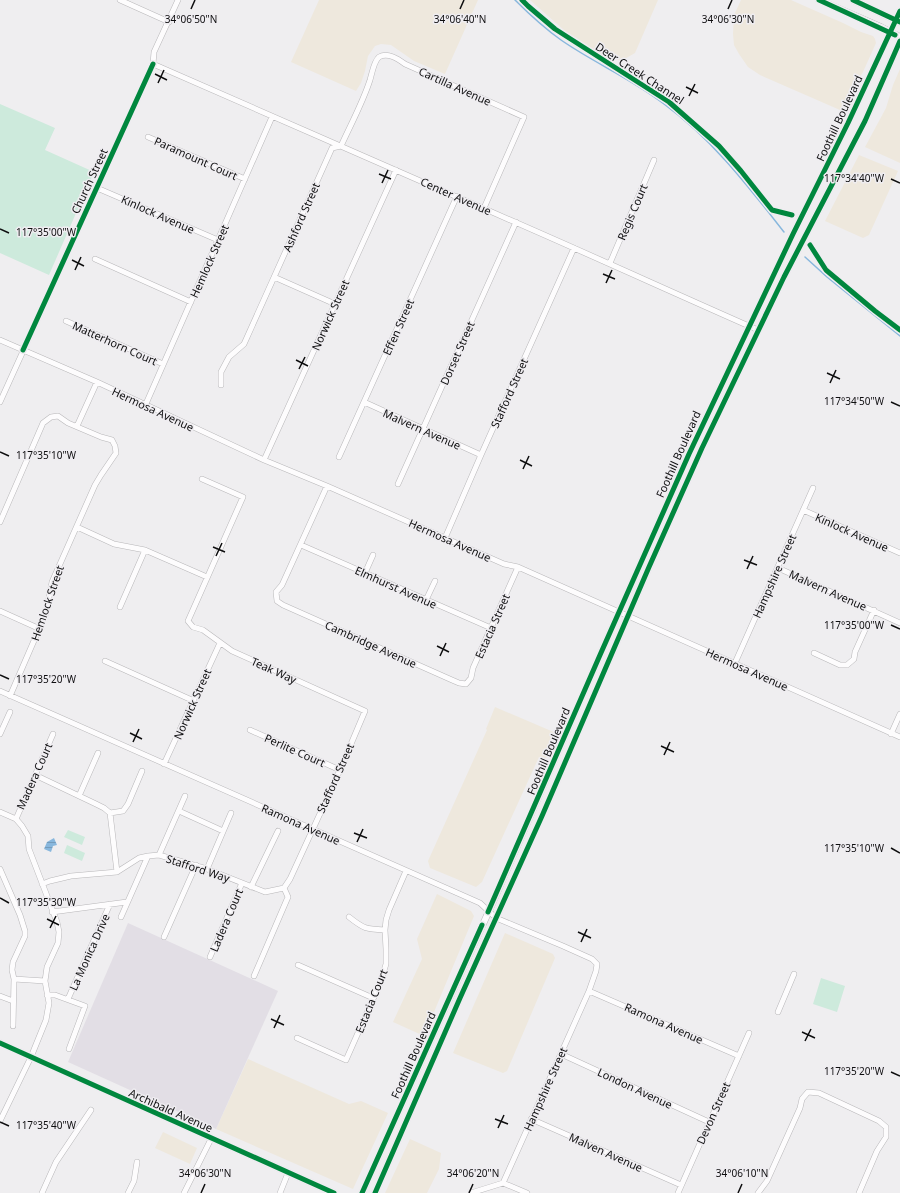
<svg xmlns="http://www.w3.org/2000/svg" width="900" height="1193" viewBox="0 0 900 1193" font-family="'Noto Sans',sans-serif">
  <defs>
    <pattern id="water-rules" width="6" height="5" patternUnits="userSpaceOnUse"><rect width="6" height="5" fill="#88b7dd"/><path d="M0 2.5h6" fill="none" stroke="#749cbc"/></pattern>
  </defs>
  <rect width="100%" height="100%" fill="#efeef0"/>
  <path fill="#eee8dd" d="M319,0H478L445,74L414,61L391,45L381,44L375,46L368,56L365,71L361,83L356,91L291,62Z
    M530,0H658L635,53L621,61L601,54L565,31Z
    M741,0H791L843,23L861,32L873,36L875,39L876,43L863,72L856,83L850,96L848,97L843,109L840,110L760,75L748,67L739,54L734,45L733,34L734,15Z
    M900,69V163L865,147L886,108L893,85Z
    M859,155L898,171L869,235L863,238L825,221Z
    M495,707L556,733L546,759L539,757L482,882L476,887L430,868L428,861L487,730L486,729Z
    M437,894L471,911L474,916L424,1036L393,1022L422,959L417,939Z
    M505,933L553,954L555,958L507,1071L503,1073L453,1053Z
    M248,1059L349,1104L361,1101L388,1113L353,1189L216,1129Z
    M163,1132L197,1148L190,1164L155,1148Z
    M410,1139L441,1153L439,1169L427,1193H385Z"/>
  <path fill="#e2dee5" d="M128,923L278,991L216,1129L68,1062Z"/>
  <path fill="#cdeadc" d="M0,104L55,128L45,150L94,172L49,275L0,253Z
    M68,830L85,837L82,845L64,837Z
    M67,845L85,853L82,861L64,853Z
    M821,978L845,986L837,1012L813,1004Z"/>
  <path fill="url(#water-rules)" d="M54,838L57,845L53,846L51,852L44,849L47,842Z"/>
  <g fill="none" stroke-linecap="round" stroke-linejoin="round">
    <path stroke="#88b7dd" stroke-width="1.5" d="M515,0C529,14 544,28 561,40C594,63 632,79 664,104C713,140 747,185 784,232
      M805,257L827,277L900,336"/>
    <defs>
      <path id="minor" d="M120,0L169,22
        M153,64C254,109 356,152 457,197C558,240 658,286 758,330
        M148,137L245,179
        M97,188L218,240
        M95,259L191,302
        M610,263L654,160
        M274,277L335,304
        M66,321L163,364
        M0,340L97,382L264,460L327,486L504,564L518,567L900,737
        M221,385V372L229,357L244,344L332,148L341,146C351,124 363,102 370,80C372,73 374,61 379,57C388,52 398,59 405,64L524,117L484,208
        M0,402L146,80L153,64L154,52L178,0
        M364,402L481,455
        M145,406L272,117
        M77,426L97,382
        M339,457L457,196
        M264,460L396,170
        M202,479L243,497L188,621L193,627L203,630L232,651L365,711L340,770L290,879L284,888
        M398,484L516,222
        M327,486L282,585L276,592L277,601L283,605L452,680L459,683L466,684L471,678L473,668L518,567
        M803,510L900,553
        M0,522L43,423L51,417L58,416L68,423L101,437L112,440L115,446L116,453L101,475L95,485L52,582L46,613L10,696
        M77,527L114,544L145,550L207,577
        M445,538L481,455L574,248
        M301,545L491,628
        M778,568L900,623
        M365,573L373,555
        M426,600L435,581
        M120,607L145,550
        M0,611L40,629
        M814,653L840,665H847L854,659L855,652L874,610
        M105,661L194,701
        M735,663L813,488
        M0,691L480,903L496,918L563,946L592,959L597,964L596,971L589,991L503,1183L471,1193
        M250,730L340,770
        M0,734L10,712
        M891,734L900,714
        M164,764L220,643
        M35,775L96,804L104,808L110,813L117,872
        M79,796L98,753
        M179,811L223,831
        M0,812L16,819L22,826L28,836L29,849L57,922L59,932L58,943L47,967L45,981L49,1003L46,1020L31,1057L0,1121
        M110,813L123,811L128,804L142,771
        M16,819L53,734
        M159,855L185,796
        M0,869L20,915L25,931V936L13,962L12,970L14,979L13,1026
        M207,869L231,813
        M42,884L50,881L71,876L117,872L139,858L148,856L159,855L207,869L265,892L284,888
        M251,887L278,831
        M52,912L127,902
        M121,917L148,856
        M349,917C364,929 366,929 385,930
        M164,937L196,865
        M210,957L242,883
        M298,965L373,998
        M254,976L288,897L284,888
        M14,979L45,981
        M589,991L739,1056
        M47,995H55L85,1006L69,1049
        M0,996L13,1001
        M68,999L110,904
        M778,1012L794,974
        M297,1038L346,1060L381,981L386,964V949L385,930L386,920L389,910L406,871
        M561,1054L709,1122
        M531,1119L681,1185
        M503,1183L527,1193
        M42,1193L56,1162L91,1110
        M128,1193L134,1181L137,1162
        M184,1193L211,1139
        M280,1193L288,1173
        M678,1193L749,1033
        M758,1193L767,1181L800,1108L802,1099L808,1092L819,1093L879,1121L886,1127V1137L877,1151L859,1193"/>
      <path id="major" d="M819,0L881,27L900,37
        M853,0L900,22
        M0,1043L334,1193
        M362,1193L493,902L600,655L689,454L793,234L848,123L900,11
        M375,1193L460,998L542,816L649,567L702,448L784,277L865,121L900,41"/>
    </defs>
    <use href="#minor" stroke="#b8b7b9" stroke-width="6"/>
    <use href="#major" stroke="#b8b7b9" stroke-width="7"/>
    <use href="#minor" stroke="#fdfcfd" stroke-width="5"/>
    <use href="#major" stroke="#fdfcfd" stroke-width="6"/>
    <defs>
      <path id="cycleway" d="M522,0L528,6L555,29L669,102L719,146L741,171L772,210L792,215
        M819,0L895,35
        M853,0L900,22
        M810,245L826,270L875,311L900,330
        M23,350L153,64
        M488,912L600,655L689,454L793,234L848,123L900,11
        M0,1043L334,1193
        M362,1193L482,925
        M375,1193L460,998L542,816L649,567L702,448L784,277L865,121L900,41"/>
    </defs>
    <use href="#cycleway" stroke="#efedf1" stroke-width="8"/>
    <use href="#cycleway" stroke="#00873e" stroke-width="5"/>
  </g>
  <path fill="none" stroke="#0e0e0f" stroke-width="1.5" d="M191,9L195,0M460,9L464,0M728,9L732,0M155,74L167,80M158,83L164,70M686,87L698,93M689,96L695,84M379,174L391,179M891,179L900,183M382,183L388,170M0,229L9,233M72,260L84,266M75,270L81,257M603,274L615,279M606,283L612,270M296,360L308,366M299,369L305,357M827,373L840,379M830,383L836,370M891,402L900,406M0,452L9,456M520,460L532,466M523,469L529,456M213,547L225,552M216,556L222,543M744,560L757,565M747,569L753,556M891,625L900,629M437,646L449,652M440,656L446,643M0,675L9,679M130,733L142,739M133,742L139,729M661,746L674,752M664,755L670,742M354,833L367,838M357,842L363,829M891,848L900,853M0,898L9,903M47,919L59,925M50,928L56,916M578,932L591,938M581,942L587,929M271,1019L284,1025M274,1028L280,1015M802,1032L815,1038M805,1041L811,1029M891,1072L900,1076M495,1119L508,1124M0,1122L9,1126M498,1128L504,1115M201,1193L205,1184M469,1193L473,1184M738,1193L742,1184"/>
  <g text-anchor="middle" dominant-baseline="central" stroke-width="3" stroke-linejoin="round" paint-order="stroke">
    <g font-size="11" fill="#0e0e0f" stroke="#efedf1">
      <text transform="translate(640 73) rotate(33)">Deer Creek Channel</text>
      <text transform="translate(455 86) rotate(24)">Cartilla Avenue</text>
      <text transform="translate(839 118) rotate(-65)">Foothill Boulevard</text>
      <text transform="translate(196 158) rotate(24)">Paramount Court</text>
      <text transform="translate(89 181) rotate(-65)">Church Street</text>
      <text transform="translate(456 196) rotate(24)">Center Avenue</text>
      <text transform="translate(632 212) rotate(-67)">Regis Court</text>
      <text transform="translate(158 214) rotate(24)">Kinlock Avenue</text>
      <text transform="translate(301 217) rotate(-66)">Ashford Street</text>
      <text transform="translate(209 261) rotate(-66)">Hemlock Street</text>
      <text transform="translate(330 315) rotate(-66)">Norwick Street</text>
      <text transform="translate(398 327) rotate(-66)">Effen Street</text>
      <text transform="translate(115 343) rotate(24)">Matterhorn Court</text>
      <text transform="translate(457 353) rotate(-66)">Dorset Street</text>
      <text transform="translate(509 393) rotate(-66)">Stafford Street</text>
      <text transform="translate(153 409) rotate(25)">Hermosa Avenue</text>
      <text transform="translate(422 429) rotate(24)">Malvern Avenue</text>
      <text transform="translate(678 454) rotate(-66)">Foothill Boulevard</text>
      <text transform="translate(852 532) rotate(24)">Kinlock Avenue</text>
      <text transform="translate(450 540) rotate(24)">Hermosa Avenue</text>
      <text transform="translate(774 576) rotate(-66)">Hampshire Street</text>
      <text transform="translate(396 587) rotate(24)">Elmhurst Avenue</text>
      <text transform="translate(828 590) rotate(24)">Malvern Avenue</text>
      <text transform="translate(47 603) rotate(-71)">Hemlock Street</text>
      <text transform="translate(492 626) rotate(-66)">Estacia Street</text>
      <text transform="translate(371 644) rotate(24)">Cambridge Avenue</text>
      <text transform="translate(747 669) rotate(24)">Hermosa Avenue</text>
      <text transform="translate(274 670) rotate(24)">Teak Way</text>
      <text transform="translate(192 704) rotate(-66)">Norwick Street</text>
      <text transform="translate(295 750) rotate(24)">Perlite Court</text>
      <text transform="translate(548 751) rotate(-67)">Foothill Boulevard</text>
      <text transform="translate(34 776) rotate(-66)">Madera Court</text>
      <text transform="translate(335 778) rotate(-66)">Stafford Street</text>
      <text transform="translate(301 824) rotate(24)">Ramona Avenue</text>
      <text transform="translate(198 868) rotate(18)">Stafford Way</text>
      <text transform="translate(226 920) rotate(-67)">Ladera Court</text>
      <text transform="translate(89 952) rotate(-66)">La Monica Drive</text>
      <text transform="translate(371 1001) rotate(-68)">Estacia Court</text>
      <text transform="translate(664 1023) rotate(24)">Ramona Avenue</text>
      <text transform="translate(413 1055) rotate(-66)">Foothill Boulevard</text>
      <text transform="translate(635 1088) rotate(25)">London Avenue</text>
      <text transform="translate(545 1089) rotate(-66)">Hampshire Street</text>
      <text transform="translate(171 1110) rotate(24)">Archibald Avenue</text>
      <text transform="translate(713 1113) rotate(-66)">Devon Street</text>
      <text transform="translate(606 1152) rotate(24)">Malven Avenue</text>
    </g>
  </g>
  <g font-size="10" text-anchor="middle" fill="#0e0e0f" stroke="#efedf1" stroke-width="3" stroke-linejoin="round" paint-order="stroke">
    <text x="191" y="23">34°06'50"N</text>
    <text x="460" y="23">34°06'40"N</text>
    <text x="728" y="23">34°06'30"N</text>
    <text x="854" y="182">117°34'40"W</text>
    <text x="46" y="236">117°35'00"W</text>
    <text x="854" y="405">117°34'50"W</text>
    <text x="46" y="459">117°35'10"W</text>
    <text x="854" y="629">117°35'00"W</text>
    <text x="46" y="683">117°35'20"W</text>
    <text x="854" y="852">117°35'10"W</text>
    <text x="46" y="906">117°35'30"W</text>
    <text x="854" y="1075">117°35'20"W</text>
    <text x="46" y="1129">117°35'40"W</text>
    <text x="205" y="1177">34°06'30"N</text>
    <text x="473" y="1177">34°06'20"N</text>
    <text x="742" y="1177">34°06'10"N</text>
  </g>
</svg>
